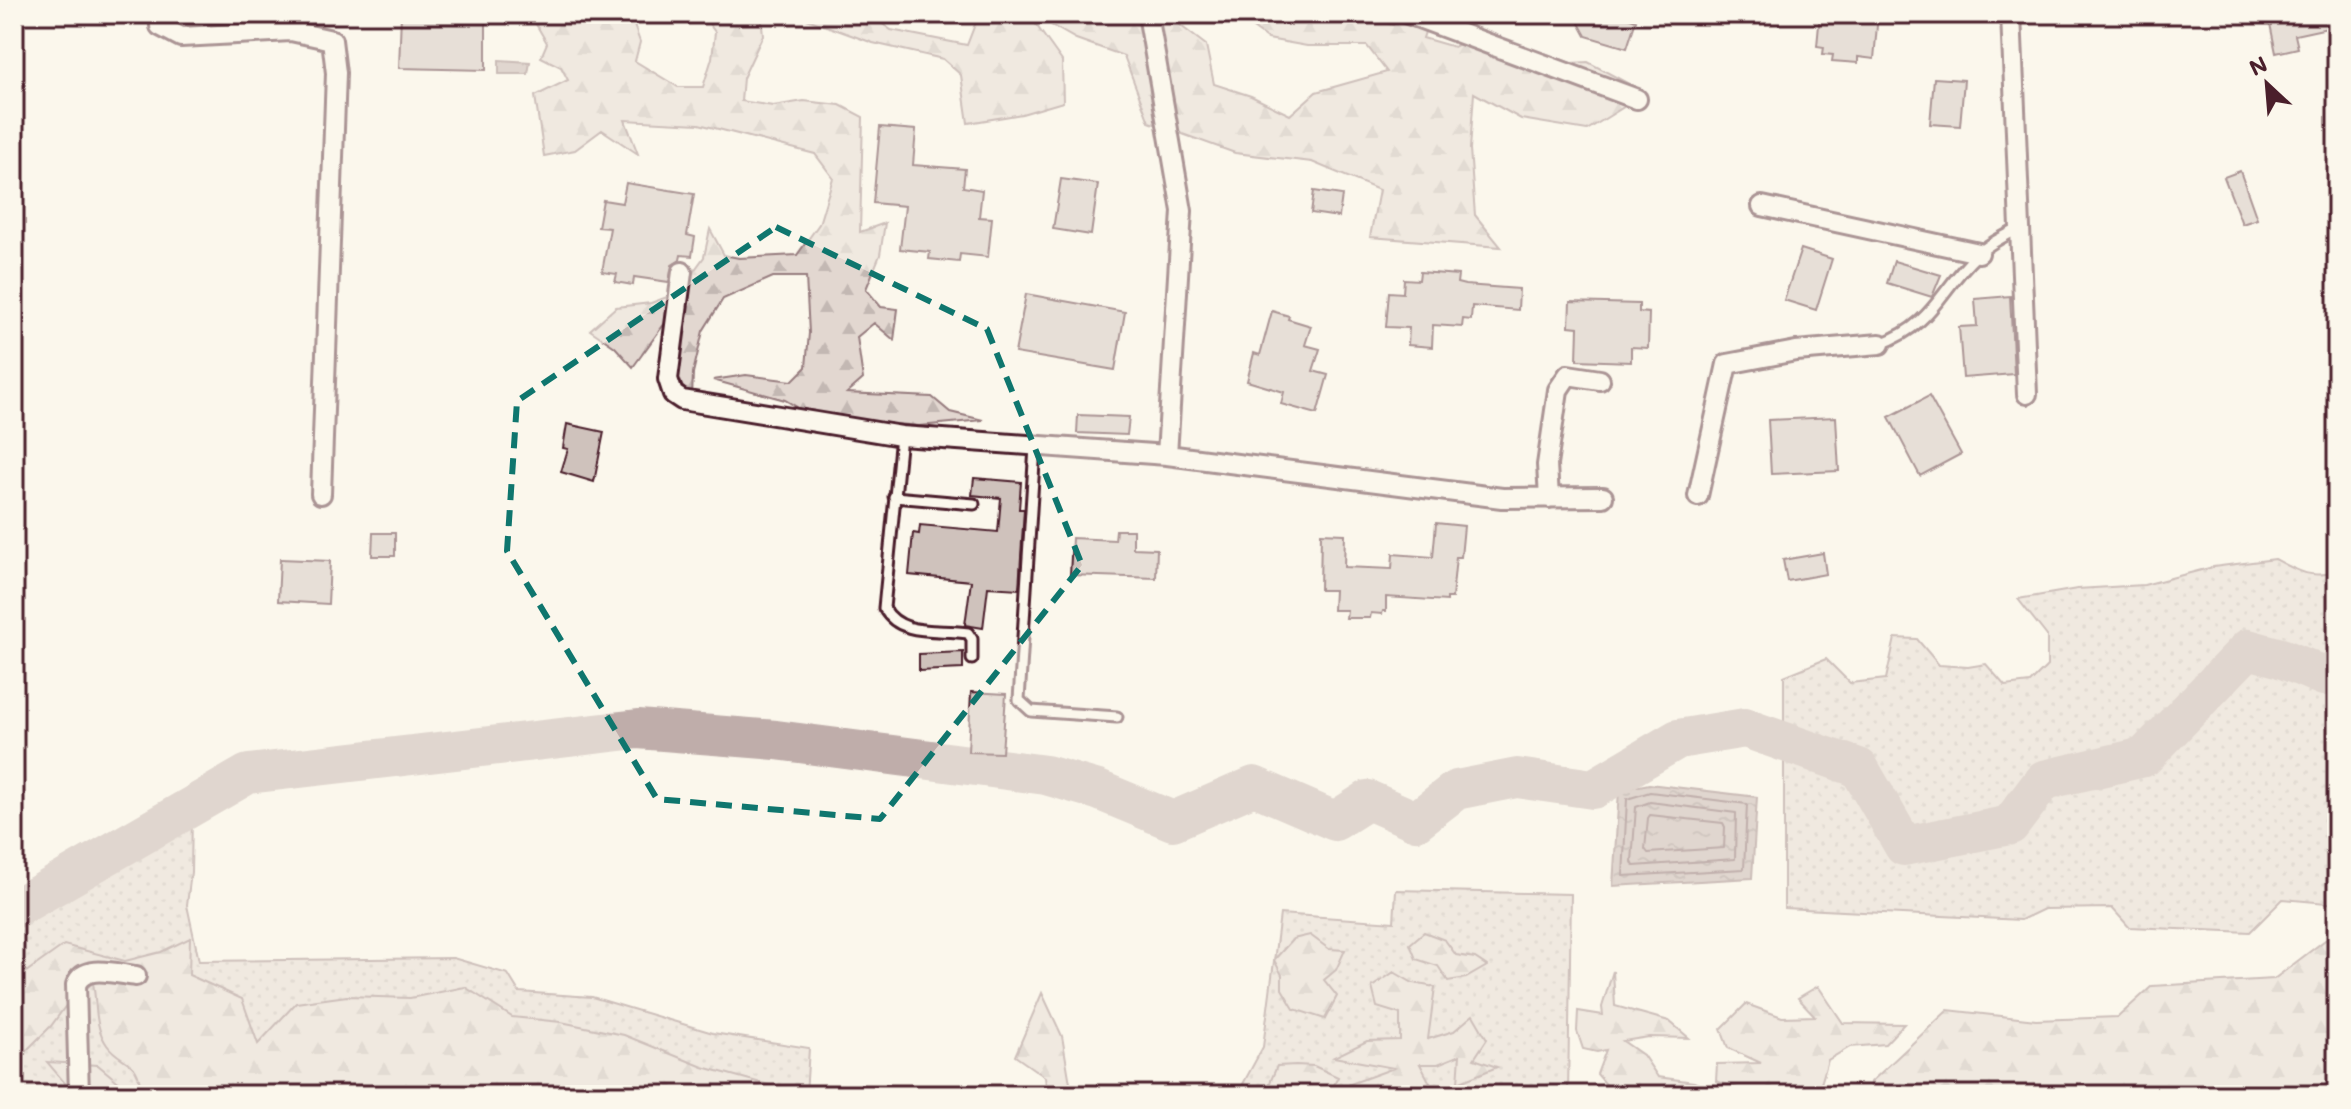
<svg xmlns="http://www.w3.org/2000/svg" width="2351" height="1109" viewBox="0 0 2351 1109" font-family="Mali,sans-serif">
  <defs>
    <pattern id="grass-dots" width="8" height="8" patternUnits="userSpaceOnUse" patternTransform="scale(2)"><rect width="8" height="8" fill="#e2d7d0"/><path d="M2 2h.1M6 6h.1" fill="none" stroke="#c3b8b3" stroke-width="1.8" stroke-linecap="round"/></pattern>
    <pattern id="forest-firs" width="22" height="20" patternUnits="userSpaceOnUse" patternTransform="scale(2)"><rect width="22" height="20" fill="#e2d7d0"/><path d="M5 1l3.5 6h-7zM16 11l3.5 6h-7z" fill="#c3b8b3"/></pattern>
    <pattern id="water-ripples" width="26" height="14" patternUnits="userSpaceOnUse" patternTransform="scale(2)"><rect width="26" height="14" fill="#bfadaa"/><path d="M2 4q2-2 4 0t4 0M15 11q2-2 4 0t4 0" fill="none" stroke="#9d8c8b"/></pattern>
  </defs>
  <rect width="100%" height="100%" fill="#fbf7ec"/>
  <filter id="ink" filterUnits="userSpaceOnUse"><feTurbulence type="fractalNoise" baseFrequency=".0125" numOctaves="2"/><feDisplacementMap in="SourceGraphic" scale="16" xChannelSelector="R" yChannelSelector="G"/><feConvolveMatrix kernelMatrix="1 2 1 2 8 2 1 2 1" color-interpolation-filters="sRGB"/></filter>
  <g filter="url(#ink)">
    <path fill="url(#grass-dots)" stroke="#967b7e" stroke-width="2" d="M2275,559C2297,571 2312,580 2337,571V904L2283,899L2250,932L2129,927L2112,908L2044,909L2021,920L1784,908V676L1826,659L1850,683L1886,679L1895,638L1917,639L1939,665L1968,667L1986,664L2005,686L2030,683L2047,666V636L2018,599L2077,589L2144,585L2213,567Z
      M192,815L191,872L187,905L199,961L453,958L508,974L519,992L592,997L713,1033L809,1048L806,1095H14V914Z
      M1396,890L1571,894L1568,1095H1237L1263,1047L1280,914L1394,922Z"/>
    <path fill="url(#forest-firs)" stroke="#967b7e" stroke-width="2" d="M530,14H630L640,42L635,61L678,87H703L712,58L715,32L702,14H761L763,35L743,78L741,101L773,106L804,101L840,105L863,117L860,232L885,223L880,255L866,289L881,307L898,309L894,340L874,323L857,337L863,379L847,393L932,397L950,412L983,420L919,426L812,416L785,400L713,380L746,375L792,381L806,367L809,333L806,277H773L723,299L703,331L693,373L692,398L668,369L678,305L633,367L615,347L590,330L616,307L651,303L678,293L704,257L710,229L724,255L739,258L797,255L819,224L833,178L815,154L699,124L625,120L638,154L602,130L575,150L544,156L535,96L568,80L561,67L541,57L547,43Z
      M823,14H869L891,30L967,45L979,14H1033L1032,19L1062,61L1063,102L1022,114L968,123L961,75L943,59L873,43L807,19Z
      M1054,14H1174L1177,23L1206,45L1214,84L1251,96L1290,115L1316,92L1387,72L1367,46H1307L1268,39L1234,14H1355L1393,25L1400,14H1431L1423,38L1454,47L1483,32L1506,59L1545,53L1571,63L1588,62L1646,93L1587,130L1521,119L1474,93L1470,149L1475,215L1501,247L1370,237L1379,190L1312,162L1235,153L1149,122L1124,56L1076,39L1044,21Z
      M2337,931V1095H1870L1871,1082L1948,1010L2036,1020L2118,1017L2152,986L2274,979Z
      M1424,932L1445,940L1456,955L1475,958L1487,966L1466,978L1448,981L1438,966L1416,959L1410,944Z
      M1310,935L1329,949L1345,950L1336,970L1324,980L1337,996L1325,1019L1294,1009L1282,989V975L1274,960L1293,939Z
      M190,938L189,975L242,999L258,1044L296,1003L347,996L410,998L465,987L512,1017L561,1022L624,1035L703,1067L772,1086L773,1095H247L231,1089L230,1095H140C142,1058 121,1065 107,1045C94,1027 97,1003 93,983L67,1004L51,1026L23,1054L21,1095H14V974L26,972L64,945L125,961L161,952Z
      M1613,971L1615,1006L1669,1021L1689,1038L1649,1037L1623,1041L1643,1055L1658,1077L1694,1082L1724,1095H1679L1673,1090L1668,1095H1654L1652,1092L1609,1088L1597,1074L1606,1050L1597,1052L1583,1049L1577,1031L1578,1011L1603,1015L1602,1007Z
      M1394,972L1413,983L1435,987L1428,1039L1454,1031L1473,1015L1487,1039L1474,1059L1497,1067L1458,1083L1460,1055L1438,1064H1420L1430,1083L1411,1094L1390,1088L1363,1094L1350,1084L1394,1068L1334,1057L1367,1041L1400,1040V1014L1377,1007L1372,987Z
      M1818,986L1843,1023L1904,1024L1885,1044L1850,1047L1828,1060L1821,1084L1810,1092L1794,1087L1781,1095H1742L1744,1090L1716,1081L1717,1064L1761,1063L1728,1048L1721,1029L1746,1004L1782,1017L1815,1016L1798,998Z
      M1042,993L1062,1036L1072,1095H1047L1045,1077L1015,1056Z
      M47,1062L98,1065L134,1095H64L65,1083Z
      M1296,1065L1314,1066L1338,1077L1329,1095H1251L1255,1089L1269,1085L1277,1066Z"/>
    <path fill="url(#water-ripples)" stroke="#907477" stroke-width="2" d="M499,60L530,62L528,74H499Z
      M1649,784L1757,797L1752,878L1613,886L1619,790Z"/>
    <g fill="none" stroke-linecap="round" stroke-linejoin="round">
      <path stroke="#79585e" stroke-width="2" d="M1650,792L1747,804L1744,869L1623,876L1627,799Z
        M1650,802L1736,813L1735,859L1634,866L1632,862L1636,807Z
        M1650,815L1723,823L1725,827L1724,848L1648,853L1645,849L1648,818Z"/>
      <path stroke="#bfadaa" stroke-width="40" d="M14,909L248,774L638,729L776,740L1046,775L1098,790L1173,821L1254,786L1335,821L1368,800L1416,821L1456,790L1517,778L1593,789L1678,739L1745,728L1859,768L1904,846L2010,825L2044,780L2144,757L2248,649L2281,658L2324,676L2337,669"/>
    </g>
    <path fill="#cfc2bc" stroke="#4a1f2b" stroke-width="2" d="M401,14H486V70L399,68Z
      M1574,14H1619L1636,20L1627,48L1586,36Z
      M1820,14H1878L1874,59L1858,57V63L1832,61L1833,55L1823,54L1824,47L1817,46Z
      M2268,14H2337V26L2295,35L2298,48L2276,53Z
      M1934,78L1964,80L1960,126L1930,124Z
      M880,127L916,130L913,165L965,169L963,187L982,190L979,217L992,218L988,257L960,254L959,262L929,259L930,252L900,249L905,206L873,203Z
      M2240,171L2257,219L2242,224L2224,177Z
      M1061,179L1098,184L1091,235L1053,229Z
      M626,183L694,194L687,235L695,237L692,256L681,255L680,260L672,265L669,282L634,277L633,285L615,282L617,274L602,272L610,228L598,227L603,200L622,203Z
      M1314,191L1342,195L1339,217L1311,213Z
      M1801,249L1832,259L1816,310L1784,300Z
      M1894,261L1941,275L1932,297L1887,283Z
      M1420,272L1458,275L1457,283L1465,285L1519,289L1518,310L1472,306L1471,320L1463,319L1462,327L1433,325L1432,347L1408,345L1409,328L1386,327L1389,292L1403,293L1404,279L1419,280Z
      M1026,294L1125,312L1115,370L1015,353Z
      M2010,296L2014,374L1963,378L1959,327L1977,326L1975,299Z
      M1570,302L1639,304V312L1649,313L1648,348L1631,347V362L1577,360L1578,327L1569,326Z
      M1272,311L1289,316L1288,319L1311,326L1305,345L1320,349L1313,371L1328,375L1317,414L1281,404L1284,392L1247,381L1254,353L1260,355Z
      M1929,396L1961,454L1920,476L1889,417Z
      M1078,415L1129,417L1127,435L1077,433Z
      M1836,417L1839,471L1771,474L1768,420Z
      M567,424L604,432L594,482L561,472L568,449L563,448Z
      M974,478L1021,482L1019,509H1024L1019,589L988,587L983,628L965,625L971,581L909,575L913,533L919,534L920,525L998,532L1001,498L972,495Z
      M1436,523L1464,526L1461,557H1456L1452,598H1447V601L1386,597V611H1383L1382,614L1371,613L1370,618H1346L1347,610H1333L1334,590H1320L1321,533L1345,534L1344,567L1392,569L1393,554L1433,557Z
      M1116,530H1133V548L1157,549L1156,578L1070,575L1072,538L1115,540Z
      M373,533H395V556H372Z
      M1823,553L1826,574L1787,581L1783,560Z
      M280,559L330,561L328,604L278,601Z
      M963,652V669L919,671V654Z
      M971,692L1006,694L1002,753L968,752Z"/>
    <g fill="none" stroke-linecap="round" stroke-linejoin="round">
      <defs>
        <path id="lane" d="M1880,344C1934,325 1940,289 1977,255C1989,243 2005,236 2020,228
          M901,436L884,608C901,638 939,628 968,633L972,639V659
          M1035,447L1019,700L1031,711L1117,717
          M894,497L974,504"/>
        <path id="street" d="M160,14V26L181,37L291,31L332,40L336,73L321,494
          M1148,14L1182,211L1167,455
          M1408,14L1637,99
          M2011,14L2027,394
          M1762,206L1979,253
          M682,272L668,379L673,394L682,400L901,436L1167,455L1502,498L1603,497
          M1698,496L1727,364L1796,351L1880,344
          M1549,498L1547,465L1558,390L1568,375L1600,380
          M79,1095L76,985C83,963 117,974 136,976"/>
      </defs>
      <use href="#lane" stroke="#4a1f2b" stroke-width="15"/>
      <use href="#street" stroke="#4a1f2b" stroke-width="24"/>
      <use href="#lane" stroke="#fbf7ec" stroke-width="9"/>
      <use href="#street" stroke="#fbf7ec" stroke-width="18"/>
    </g>
  </g>
  <path d="M0 0H2351V1109H0ZM776,227L987,329L1082,565L880,819L657,799L507,551L517,401Z" fill="#fbf7ec" fill-opacity=".55" fill-rule="evenodd"/>
  <path fill="none" stroke="#0f766e" stroke-width="6" stroke-dasharray="16 10" stroke-linejoin="round" d="M776,227L987,329L1082,565L880,819L657,799L507,551L517,401Z"/>
  <rect width="2351" height="1109" fill="none" stroke="#fbf7ec" stroke-width="48"/>
  <rect x="24" y="24" width="2303" height="1061" fill="none" stroke="#4a1f2b" stroke-width="3" filter="url(#ink)"/>
  <g transform="translate(2267 84) rotate(334)" stroke="#fbf7ec" stroke-width="6" paint-order="stroke">
  <path d="M0-6L14 30L0 20L-14 30Z" fill="#4a1f2b"/>
  <text y="-12" font-size="22" font-weight="bold" text-anchor="middle" fill="#4a1f2b">N</text>
  </g>
</svg>
